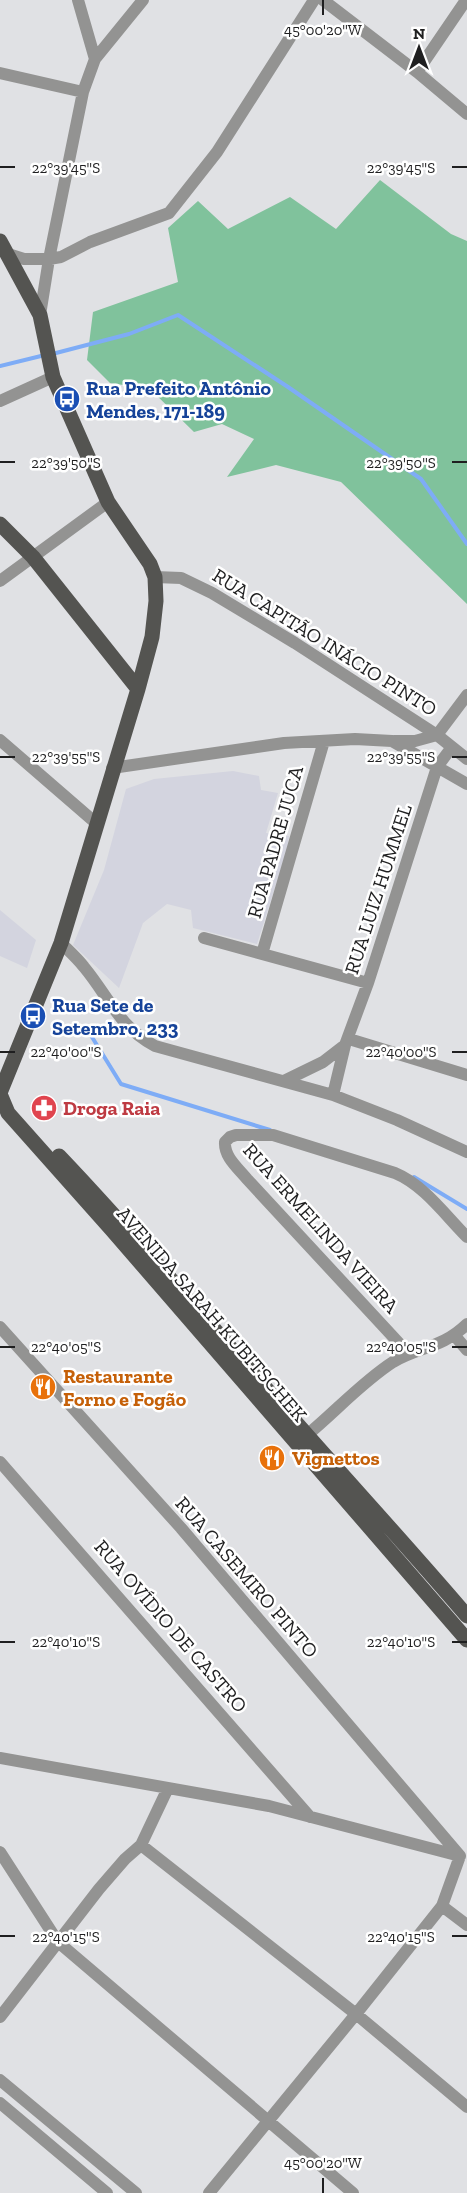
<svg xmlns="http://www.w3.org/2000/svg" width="467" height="2193" viewBox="0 0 467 2193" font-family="'Zilla Slab',serif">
  <rect width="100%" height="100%" fill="#e0e1e4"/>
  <path fill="#d3d4df" d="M233,771L259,776L261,790L278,793L266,833L289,836L287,850L257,944L193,928L191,910L167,904L143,923L119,988L73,945L104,870L126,789L154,779Z
    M0,910L36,940L27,968L0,956Z"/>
  <path fill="#80c29c" d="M380,180L451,234L467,241V604L341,482L276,465L227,477L254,439L222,424L194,432L150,389L110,383L87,360L93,312L178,282L168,228L198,201L228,229L290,197L336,229Z"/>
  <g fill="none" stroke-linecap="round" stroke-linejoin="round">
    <path stroke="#7eacf6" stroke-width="4" d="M56,353L129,334L178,315L288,387L421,479L467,544
      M0,366L41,356
      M87,1029L121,1084L270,1130
      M414,1177L467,1209"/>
    <path stroke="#939392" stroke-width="12" d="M323,0L417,72L467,114
      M95,59L143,0
      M417,72L466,0
      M0,73L83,92
      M5,253L24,259H49L61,257L90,242L169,213L217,152L314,0
      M40,315L49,259L83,92L95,59L78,0
      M0,401L53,377
      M155,577L181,578L212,593L295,643L437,735L467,759
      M0,581L108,502
      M437,735L467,695
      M0,740L97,824
      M394,741H415L437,735
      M112,768L284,743L355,739L392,741L467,784
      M204,938L368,983
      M61,943C69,951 77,958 84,967C109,997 118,1026 155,1046L333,1095L397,1120L467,1152
      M262,954L324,741
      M349,1039L467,1075
      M284,1081L323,1062L345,1045
      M333,1095L345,1045L368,983L437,767L452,747
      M0,1327L181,1528L460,1856
      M455,1336L467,1350
      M409,1354L247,1179C238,1168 224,1157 225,1142L230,1137L236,1135H273L395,1173C424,1185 445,1215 467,1237
      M307,1435C335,1412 362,1382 393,1362C420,1346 441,1349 467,1324
      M0,1462L310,1817
      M0,1758L269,1806L460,1856
      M141,1845L356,2014L467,2107
      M0,1852L58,1942L353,2193
      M442,1906L467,1925
      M0,2017L99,1889L125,1859L141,1845L168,1788
      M0,2080L136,2193
      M0,2103L107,2193
      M209,2193L356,2014L442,1906L460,1856"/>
    <path stroke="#545451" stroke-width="15" d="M0,241L40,315L53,377L108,502L150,564L155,577L156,601L152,637L138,689L61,943L0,1093
      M0,524L33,557L138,689
      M0,1094L8,1113L112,1230L467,1640
      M59,1156C145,1246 224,1342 307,1435C361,1496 415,1555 467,1616"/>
  </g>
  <path fill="none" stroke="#1f1f20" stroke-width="2" d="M323,0V15M0,167H15M452,167H467M0,462H15M452,462H467M0,757H15M452,757H467M0,1052H15M452,1052H467M0,1347H15M452,1347H467M0,1642H15M452,1642H467M0,1936H15M452,1936H467M323,2178V2193"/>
  <defs>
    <symbol id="bus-disc" viewBox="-11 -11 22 22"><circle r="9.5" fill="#1a4fb4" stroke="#fff"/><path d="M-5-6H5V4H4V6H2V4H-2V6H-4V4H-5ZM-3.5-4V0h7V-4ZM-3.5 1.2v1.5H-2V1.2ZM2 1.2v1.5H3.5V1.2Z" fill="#fff"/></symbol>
    <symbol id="pharmacy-disc" viewBox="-11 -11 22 22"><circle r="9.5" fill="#e0444e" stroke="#fff"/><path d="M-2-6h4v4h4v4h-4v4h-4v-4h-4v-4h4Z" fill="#fff"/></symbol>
    <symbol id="restaurant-disc" viewBox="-11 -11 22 22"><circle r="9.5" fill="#e8710a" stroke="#fff"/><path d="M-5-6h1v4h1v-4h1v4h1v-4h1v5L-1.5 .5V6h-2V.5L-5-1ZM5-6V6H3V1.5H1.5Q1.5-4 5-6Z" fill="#fff"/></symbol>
  </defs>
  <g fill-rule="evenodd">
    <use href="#bus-disc" x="52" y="384" width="30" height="30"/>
    <use href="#bus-disc" x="18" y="1001" width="30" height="30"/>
    <use href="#pharmacy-disc" x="29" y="1093" width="30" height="30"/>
    <use href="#restaurant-disc" x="28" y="1372" width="30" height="30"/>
    <use href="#restaurant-disc" x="257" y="1443" width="30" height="30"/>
  </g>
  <g text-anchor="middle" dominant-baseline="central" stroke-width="5" stroke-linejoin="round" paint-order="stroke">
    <g font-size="20" font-weight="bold" fill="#164399" stroke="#fff" text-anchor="start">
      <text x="86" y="388">Rua Prefeito Antônio<tspan x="86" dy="23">Mendes, 171-189</tspan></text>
      <text x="52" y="1005">Rua Sete de<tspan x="52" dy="23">Setembro, 233</tspan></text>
    </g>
    <g font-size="20" fill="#1f1f20" stroke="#fff">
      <text transform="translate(325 642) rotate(32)">RUA CAPITÃO INÁCIO PINTO</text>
      <text transform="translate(275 842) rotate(-74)">RUA PADRE JUCA</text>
      <text transform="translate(378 889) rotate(-72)">RUA LUIZ HUMMEL</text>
      <text transform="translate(321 1228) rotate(48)">RUA ERMELINDA VIEIRA</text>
      <text transform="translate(212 1314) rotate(49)">AVENIDA SARAH KUBITSCHEK</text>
      <text transform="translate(247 1577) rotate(49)">RUA CASEMIRO PINTO</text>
      <text transform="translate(171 1626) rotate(49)">RUA OVÍDIO DE CASTRO</text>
    </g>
    <g font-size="20" font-weight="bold" fill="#be3a42" stroke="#fff" text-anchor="start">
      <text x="63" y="1108">Droga Raia</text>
    </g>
    <g font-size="20" font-weight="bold" fill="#c56008" stroke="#fff" text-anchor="start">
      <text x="63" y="1376">Restaurante<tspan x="63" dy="23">Forno e Fogão</tspan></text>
      <text x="292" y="1458">Vignettos</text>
    </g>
  </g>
  <g font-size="15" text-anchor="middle" fill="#1f1f20" stroke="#fff" stroke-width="5" stroke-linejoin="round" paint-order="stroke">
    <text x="323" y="35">45°00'20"W</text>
    <text x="66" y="173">22°39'45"S</text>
    <text x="401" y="173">22°39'45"S</text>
    <text x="66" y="468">22°39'50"S</text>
    <text x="401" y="468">22°39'50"S</text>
    <text x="66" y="762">22°39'55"S</text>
    <text x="401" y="762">22°39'55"S</text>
    <text x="66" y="1057">22°40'00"S</text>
    <text x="401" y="1057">22°40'00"S</text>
    <text x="66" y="1352">22°40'05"S</text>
    <text x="401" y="1352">22°40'05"S</text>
    <text x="66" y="1647">22°40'10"S</text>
    <text x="401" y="1647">22°40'10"S</text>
    <text x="66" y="1942">22°40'15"S</text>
    <text x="401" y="1942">22°40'15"S</text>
    <text x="323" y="2168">45°00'20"W</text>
  </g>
  <g transform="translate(419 48)" stroke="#ffffff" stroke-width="4.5" paint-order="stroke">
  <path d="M0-4.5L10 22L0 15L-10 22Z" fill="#1f1f20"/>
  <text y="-9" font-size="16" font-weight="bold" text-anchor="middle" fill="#1f1f20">N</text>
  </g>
</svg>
